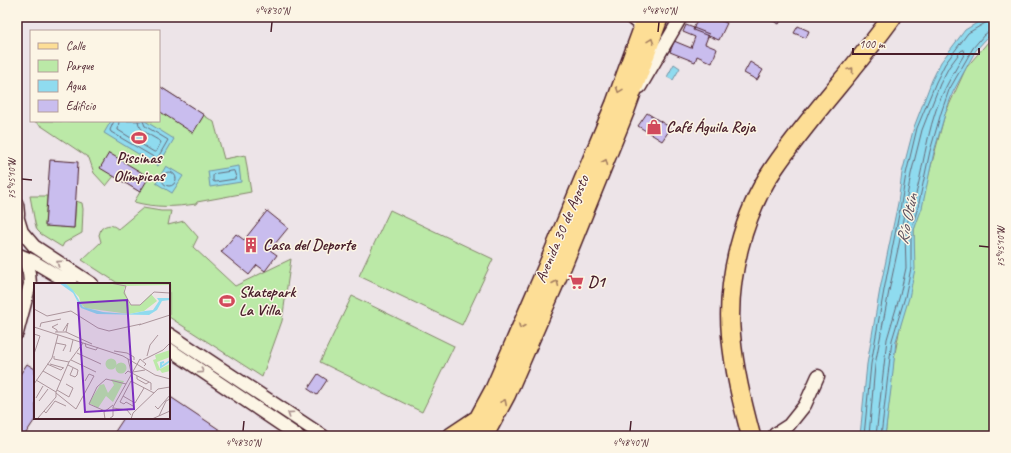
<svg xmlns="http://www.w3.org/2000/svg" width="1011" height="453" viewBox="0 0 1011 453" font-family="Caveat,sans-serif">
  <rect width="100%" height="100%" fill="#ede4e8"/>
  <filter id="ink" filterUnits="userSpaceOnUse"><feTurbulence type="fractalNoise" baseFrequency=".025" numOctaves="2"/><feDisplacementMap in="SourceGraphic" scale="8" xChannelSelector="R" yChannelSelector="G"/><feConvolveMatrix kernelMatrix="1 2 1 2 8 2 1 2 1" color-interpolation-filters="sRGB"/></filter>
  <g filter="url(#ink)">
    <path fill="#bbe9a7" stroke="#828469" d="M994,35V436H885L894,358L902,317L913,278L914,230L945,114L966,68Z
      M159,86L214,122L224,159L245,155L251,192L197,202L196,204C175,207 156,208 134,202L140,192L114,176L106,186L94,173L89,158L34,121H159Z
      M30,196H47L45,225L74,228L76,201L82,203L83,209L82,233L64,243L62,247L41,234L37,230L35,223Z
      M143,208L161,211H171L168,225L184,221L198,237L193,247L235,286L291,259L282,321L262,377L169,317V284H119L82,260L101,242L99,235L101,229C107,224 112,224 118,229Z
      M390,210L493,259L462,325L359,276Z
      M352,296L454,346L422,412L320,362Z"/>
    <path fill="#8fdbef" stroke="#7390a1" d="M987,17H994V33L987,38L976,50L953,92L945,114L934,152L922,208L914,230L915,269L909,298L896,341L892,381L885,436H860L867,364L880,289L898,203L902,173L914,127L932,80L941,62L965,30Z
      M674,64L680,68L673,80L667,77Z
      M111,121H145L174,139L158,166L104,133Z
      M166,166L183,176L172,193L156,183Z
      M239,166L241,182L210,187L208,171Z"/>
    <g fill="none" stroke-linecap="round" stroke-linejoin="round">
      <path stroke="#666a79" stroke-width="1" d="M964,50L965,53C954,72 943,90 936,110C923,148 921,189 906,226L904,227L902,225L911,174L922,130L940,84L949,67L961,51Z
        M114,121L110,130L111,132L157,159L168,140L145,126L143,121
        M119,121L118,130L154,152H156L161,142C153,136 139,132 138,121
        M234,171L236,177L235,179L215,182L213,181V176L214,174Z
        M162 179a7 7 0 1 1 14 0a7 7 0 1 1-14 0Z
        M864,436L871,364L884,290L901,204L906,174L917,128L936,82L945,64L968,33L987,22L989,17
        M869,436L875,365L889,291L902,230L904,229L905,231L906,268L900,295L887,339L876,436
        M881,436L892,340L905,297L911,268V230L918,207L930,151L941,113L949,90L973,48L984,35L991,30H994"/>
    </g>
    <path fill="#c9bdee" stroke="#4a1f2b" d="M698,17H711L727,23L719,40L693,30Z
      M766,17H783L779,24Z
      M686,25L709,34L705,44L717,49L712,63L697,56L695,62L670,52L674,41L691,48L695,37L683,32Z
      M798,26L809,31L806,38L794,33Z
      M750,62L763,70L757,80L744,73Z
      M159,86L204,115L193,133L159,111Z
      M647,113L671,128L662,141L638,126Z
      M109,153L149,177L140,192L100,168Z
      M50,160L78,162L74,228L45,226Z
      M267,211L288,228L270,250L277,255L265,271L257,265L249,275L221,252L236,234L244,240Z
      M27,364L35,369L36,418L24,436H17V379Z
      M318,374L327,380L317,395L308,389Z
      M169,396L229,436H112L124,418H169Z"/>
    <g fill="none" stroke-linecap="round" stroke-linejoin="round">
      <defs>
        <path id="minor" d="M630,17L642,27
          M640,87L681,17
          M17,204L18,214L17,224
          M18,219L22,232L34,246L92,284
          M19,255L31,260L71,284
          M17,333L30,284L29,273L24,257
          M169,334L323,436
          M169,349L298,436
          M774,436L775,434L789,425L805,405L818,376"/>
        <path id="major" d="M451,436L475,420
          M468,436L494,388L550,258L614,104L646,17
          M485,436L507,395L564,264L626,111L660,17"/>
        <path id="highway" d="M751,436C742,402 734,370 731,335C726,280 743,213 774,168C810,115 855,69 892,17"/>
      </defs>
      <use href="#minor" stroke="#4a1f2b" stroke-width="15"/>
      <use href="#major" stroke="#4a1f2b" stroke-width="19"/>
      <use href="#highway" stroke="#4a1f2b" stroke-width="21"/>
      <use href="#minor" stroke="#fcf5e5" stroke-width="12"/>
      <use href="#major" stroke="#fdde96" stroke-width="16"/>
      <use href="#highway" stroke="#fdde96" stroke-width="18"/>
    </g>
    <defs><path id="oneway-chevron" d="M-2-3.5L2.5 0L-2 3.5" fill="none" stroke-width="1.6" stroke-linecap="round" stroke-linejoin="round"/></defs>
    <g stroke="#a47e60">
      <use href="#oneway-chevron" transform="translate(651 41) rotate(-70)"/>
      <use href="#oneway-chevron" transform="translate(851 70) rotate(-52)"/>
      <use href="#oneway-chevron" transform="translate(619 90) rotate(110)"/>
      <use href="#oneway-chevron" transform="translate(605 162) rotate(-67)"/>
      <use href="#oneway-chevron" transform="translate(556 283) rotate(-67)"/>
      <use href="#oneway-chevron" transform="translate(521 326) rotate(113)"/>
      <use href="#oneway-chevron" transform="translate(504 402) rotate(-63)"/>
    </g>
    <g stroke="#a38a88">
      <use href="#oneway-chevron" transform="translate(59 263) rotate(-146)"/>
      <use href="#oneway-chevron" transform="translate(201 371) rotate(34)"/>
      <use href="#oneway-chevron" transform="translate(290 414) rotate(-146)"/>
    </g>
  </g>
  <path fill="none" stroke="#4a1f2b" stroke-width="1.5" d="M271,32L272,22M658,32L659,22M22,179L32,180M979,246L989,247M243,431L244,421M630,431L631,421"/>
  <defs>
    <symbol id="shop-bare" viewBox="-9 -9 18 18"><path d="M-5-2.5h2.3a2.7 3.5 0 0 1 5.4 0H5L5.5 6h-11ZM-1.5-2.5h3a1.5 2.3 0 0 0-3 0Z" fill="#d1495b" stroke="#fcf5e5" stroke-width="2.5" paint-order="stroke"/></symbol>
    <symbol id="stadium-bare" viewBox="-9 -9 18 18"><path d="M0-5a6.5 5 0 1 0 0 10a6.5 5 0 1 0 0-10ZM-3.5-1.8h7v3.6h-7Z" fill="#d1495b" stroke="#fcf5e5" stroke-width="2.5" paint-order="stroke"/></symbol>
    <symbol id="building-bare" viewBox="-9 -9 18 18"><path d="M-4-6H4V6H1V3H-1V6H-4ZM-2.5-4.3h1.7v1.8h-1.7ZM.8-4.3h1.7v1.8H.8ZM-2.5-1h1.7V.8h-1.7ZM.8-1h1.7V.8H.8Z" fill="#d1495b" stroke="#fcf5e5" stroke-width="2.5" paint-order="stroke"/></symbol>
    <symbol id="supermarket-bare" viewBox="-9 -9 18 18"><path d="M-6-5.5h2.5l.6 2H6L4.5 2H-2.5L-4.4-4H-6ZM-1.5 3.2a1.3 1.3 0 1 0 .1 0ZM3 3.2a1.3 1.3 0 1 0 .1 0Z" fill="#d1495b" stroke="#fcf5e5" stroke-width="2.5" paint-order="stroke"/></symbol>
  </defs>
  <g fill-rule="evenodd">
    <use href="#shop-bare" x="643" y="116" width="22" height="22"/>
    <use href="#stadium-bare" x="128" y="127" width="22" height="22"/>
    <use href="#building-bare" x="240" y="234" width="22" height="22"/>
    <use href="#supermarket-bare" x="565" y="271" width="22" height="22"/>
    <use href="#stadium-bare" x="216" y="290" width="22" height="22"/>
  </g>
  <g text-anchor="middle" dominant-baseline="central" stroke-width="3" stroke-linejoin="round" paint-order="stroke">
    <g font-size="16" font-weight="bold" fill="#4a1f2b" stroke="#fcf5e5" text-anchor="start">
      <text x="666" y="127">Café Águila Roja</text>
      <text x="139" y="158" text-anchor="middle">Piscinas<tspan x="139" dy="18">Olímpicas</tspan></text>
      <text x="263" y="245">Casa del Deporte</text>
      <text x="588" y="282">D1</text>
      <text x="239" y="292">Skatepark<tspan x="239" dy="18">La Villa</tspan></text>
    </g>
    <g font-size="16" fill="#4a1f2b" stroke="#fcf5e5">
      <text transform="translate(562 229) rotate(-67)">Avenida 30 de Agosto</text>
    </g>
    <g font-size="17" font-style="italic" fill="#5b4e5c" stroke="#fcf5e5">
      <text transform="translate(907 219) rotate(-78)">Río Otún</text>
    </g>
  </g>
  <g transform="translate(34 283)">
    <rect width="136" height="136" fill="#ede4e8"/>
    <path d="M31,0H136V2L92,3L90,6L96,22H106L117,11L123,18L110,28L95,31L51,25L47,21L45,14ZM136,67V74L123,79L126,86L136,81V88L128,90L126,87L123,88L119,77L122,76L121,72ZM71.5 81a5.5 5.5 0 1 1 11 0a5.5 5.5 0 1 1-11 0ZM81.5 85a5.5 5.5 0 1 1 11 0a5.5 5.5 0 1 1-11 0ZM77,96L90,98L79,119L72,113L64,125L55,120L66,102L70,101L74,110L80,102Z" fill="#bbe9a7"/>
    <path d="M25,0H31L39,7L49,24L69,29L95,31L111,28L119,27L125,18L123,15H136V17L128,18L123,27L115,32L63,31L47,25L39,10Z" fill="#8fdbef"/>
    <path fill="none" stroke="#8fdbef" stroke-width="2" d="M130,79L127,80V84L136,78"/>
    <path fill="none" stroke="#ac959c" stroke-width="1" d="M76,0L92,3L90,10L97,22H106L120,9L136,10M0,26L13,33L37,28L64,45L75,48L107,41M105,42L136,32M0,44L89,73L121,92L136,96M6,44L7,40L27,36M29,48L34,40L32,49M21,49H32L58,61M23,49V47L18,44L24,41M0,51L6,53L0,71M22,60L32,62L29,68M51,60L52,64L62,67L64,64M80,68L93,70L100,74V77M36,69L39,57M43,70L67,81M20,73V76L35,79M113,73L116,62L124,52M94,76L97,89M37,77L62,89M109,77L129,67L136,60M13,81L27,87L29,85M16,81L30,85M34,82L44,87L43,92M39,85L36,92L41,94L43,92M9,88L27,98M99,89L111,87M91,91L94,88L117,100V107M103,93V96L112,101L115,99M2,97L22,109M0,101L18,75L24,52M23,107L35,114L39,105L32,101M22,110L42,126L60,93L55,91L51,98M89,113L101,120L110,105M2,115L9,103M5,118L14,106M99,123L92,119L90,121L86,119L97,98L120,110M121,123L124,126L136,112M79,125L93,127L97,132M10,128L12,130L21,118L32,123M71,128L55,121L63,104L72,96L92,101M125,133L132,118L136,116M4,135L22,114V109L35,79L49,60M71,136L70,129L79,122M75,136L79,133V124L106,76L112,81L110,83M97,136L99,130L124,106L136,104M118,136L136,128"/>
    <path fill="#7b2cbf" fill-opacity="0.15" stroke="#7b2cbf" stroke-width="2" d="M93,17L100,126L51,129L44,20Z"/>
    <rect width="136" height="136" fill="none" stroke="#4a1f2b" stroke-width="2"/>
  </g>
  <rect width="1011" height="453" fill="none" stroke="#fcf5e5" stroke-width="44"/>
  <rect x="30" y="30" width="130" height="92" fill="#fcf5e5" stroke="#b59f9b"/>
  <rect x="38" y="43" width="20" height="6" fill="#fdde96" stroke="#b59f9b"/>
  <text x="66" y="50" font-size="12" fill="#4a1f2b">Calle</text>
  <rect x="38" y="60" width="20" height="12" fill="#bbe9a7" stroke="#b59f9b"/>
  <text x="66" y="70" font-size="12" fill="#4a1f2b">Parque</text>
  <rect x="38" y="80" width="20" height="12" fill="#8fdbef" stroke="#b59f9b"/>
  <text x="66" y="90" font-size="12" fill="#4a1f2b">Agua</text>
  <rect x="38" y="100" width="20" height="12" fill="#c9bdee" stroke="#b59f9b"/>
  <text x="66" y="110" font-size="12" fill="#4a1f2b">Edificio</text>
  <path d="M853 48v6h126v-6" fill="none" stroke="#4a1f2b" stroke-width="2"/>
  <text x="859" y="48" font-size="12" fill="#4a1f2b" stroke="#fcf5e5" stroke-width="3" paint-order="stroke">100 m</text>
  <rect x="22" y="22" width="967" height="409" fill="none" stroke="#4a1f2b" stroke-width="1.5"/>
  <g font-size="10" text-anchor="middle" fill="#4a1f2b">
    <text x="272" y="14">4°48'30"N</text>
    <text x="659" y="14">4°48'40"N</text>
    <text transform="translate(11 179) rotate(-90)" y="4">75°45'10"W</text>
    <text transform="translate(1000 247) rotate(-90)" y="4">75°45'10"W</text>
    <text x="243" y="446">4°48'30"N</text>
    <text x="630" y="446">4°48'40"N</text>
  </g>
</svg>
